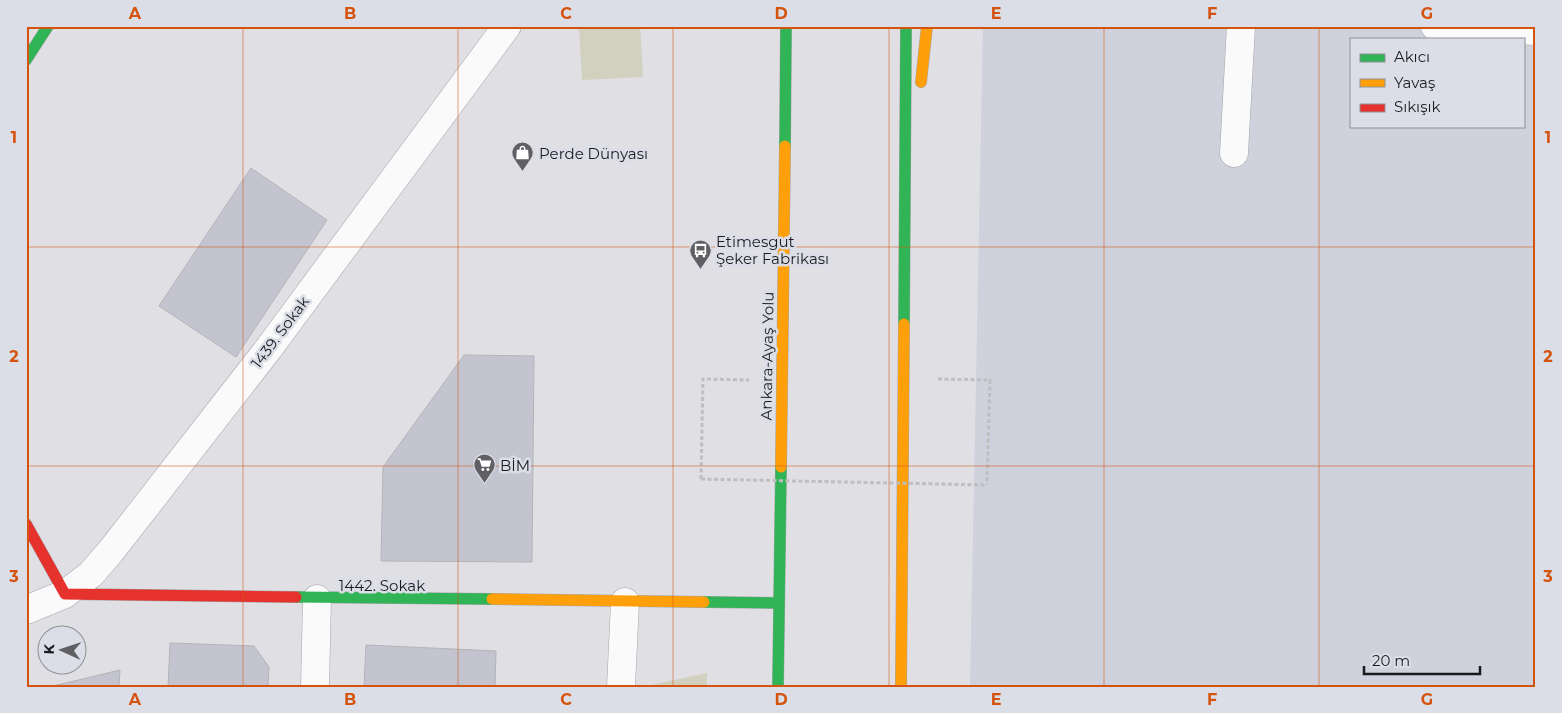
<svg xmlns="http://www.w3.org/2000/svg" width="1562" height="713" viewBox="0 0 1562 713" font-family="Montserrat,sans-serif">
  <rect width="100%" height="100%" fill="#dfdfe4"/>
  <path fill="#cfd1dc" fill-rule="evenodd" d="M983,26H1536V687H970ZM1351,39H1523V126H1351Z"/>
  <path fill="#d2d0bf" d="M579,26H640L643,77L582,80Z
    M707,673V687H642Z"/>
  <path fill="#c3c4cf" stroke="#b4b4b7" d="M251,168L327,220L236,357L159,306Z
    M464,355L534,356L532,562L381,561L383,467Z
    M170,643L254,646L269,667L268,687H168Z
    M366,645L496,651L495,687H364Z
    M120,670L119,687H52L53,686Z"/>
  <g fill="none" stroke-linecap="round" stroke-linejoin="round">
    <defs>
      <path id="street" d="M1435,26L1536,31
        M1234,153L1241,26
        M26,610L65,594L91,574L111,551L269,348L507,26
        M315,687L317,599
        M621,687L625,602"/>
      <path id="fast" d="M26,60L48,26
        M785,146L786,26
        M904,324L906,26
        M296,597L492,599
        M704,602L779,603
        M778,687L781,467"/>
      <path id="slow" d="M921,82L927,26
        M781,467L785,146
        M492,599L704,602
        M901,687L904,324"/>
      <path id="jam" d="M26,524L65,594L296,597"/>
    </defs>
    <use href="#street" stroke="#a4a5a9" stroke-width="29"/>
    <use href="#fast" stroke="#a4a5a9" stroke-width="12"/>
    <use href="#slow" stroke="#a4a5a9" stroke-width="12"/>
    <use href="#jam" stroke="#a4a5a9" stroke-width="12"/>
    <path stroke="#bfbfc1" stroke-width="3" stroke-dasharray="4 2.5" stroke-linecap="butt" d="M938,379L990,380L987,485
      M701,479L703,379L749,380"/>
    <use href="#street" stroke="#fafafb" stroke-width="28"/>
    <use href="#fast" stroke="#30b455" stroke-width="11"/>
    <use href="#slow" stroke="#ff9f0a" stroke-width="11"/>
    <use href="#jam" stroke="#e5322d" stroke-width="11"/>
    <path stroke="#bfbfc1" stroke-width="3" stroke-dasharray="4 2.5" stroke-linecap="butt" d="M701,479L987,485"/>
  </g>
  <path fill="none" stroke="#d4530e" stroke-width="1" stroke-opacity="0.55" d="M243,26V687M458,26V687M673,26V687M889,26V687M1104,26V687M1319,26V687M26,247H1536M26,466H1536"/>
  <defs>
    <symbol id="shop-pin" viewBox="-11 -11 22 30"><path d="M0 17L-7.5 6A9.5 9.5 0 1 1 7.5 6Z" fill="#606064" stroke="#dcdee7"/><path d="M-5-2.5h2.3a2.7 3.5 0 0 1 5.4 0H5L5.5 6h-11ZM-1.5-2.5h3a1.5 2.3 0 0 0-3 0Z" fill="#fff"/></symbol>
    <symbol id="bus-pin" viewBox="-11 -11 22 30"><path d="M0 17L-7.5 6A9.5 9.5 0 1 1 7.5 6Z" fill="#606064" stroke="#dcdee7"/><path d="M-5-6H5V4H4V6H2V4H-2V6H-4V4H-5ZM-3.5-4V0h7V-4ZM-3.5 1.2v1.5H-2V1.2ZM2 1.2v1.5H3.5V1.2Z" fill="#fff"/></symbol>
    <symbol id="supermarket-pin" viewBox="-11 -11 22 30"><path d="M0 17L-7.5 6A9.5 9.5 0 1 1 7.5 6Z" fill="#606064" stroke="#dcdee7"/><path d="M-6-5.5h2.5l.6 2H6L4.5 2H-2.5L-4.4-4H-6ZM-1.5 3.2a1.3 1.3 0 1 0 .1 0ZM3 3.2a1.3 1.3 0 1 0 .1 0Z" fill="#fff"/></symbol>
  </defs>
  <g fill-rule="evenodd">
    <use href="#shop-pin" x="510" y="140" width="25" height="34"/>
    <use href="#bus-pin" x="688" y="238" width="25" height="34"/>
    <use href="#supermarket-pin" x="472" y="452" width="25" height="34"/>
  </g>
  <g text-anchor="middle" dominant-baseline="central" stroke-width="5" stroke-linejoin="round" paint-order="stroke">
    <g font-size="15" fill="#1b1b1f" stroke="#dcdee7" text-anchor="start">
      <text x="539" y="153">Perde Dünyası</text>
      <text x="716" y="241">Etimesgut<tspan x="716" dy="17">Şeker Fabrikası</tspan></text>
      <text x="500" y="465">BİM</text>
    </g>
    <g font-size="15" fill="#1b1b1f" stroke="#dcdee7">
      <text transform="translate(280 332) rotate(-53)">1439. Sokak</text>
      <text transform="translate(767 356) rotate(-89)">Ankara-Ayaş Yolu</text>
      <text x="382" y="585">1442. Sokak</text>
    </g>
  </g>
  <rect width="1562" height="713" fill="none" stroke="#dcdee7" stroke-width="55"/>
  <rect x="1350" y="38" width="175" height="90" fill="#dcdee7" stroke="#8f9097"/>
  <rect x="1360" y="54" width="25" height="8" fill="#30b455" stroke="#8f9097"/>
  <text x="1394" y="62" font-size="15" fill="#1b1b1f">Akıcı</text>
  <rect x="1360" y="79" width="25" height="8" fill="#ff9f0a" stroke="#8f9097"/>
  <text x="1394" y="88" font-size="15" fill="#1b1b1f">Yavaş</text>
  <rect x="1360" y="104" width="25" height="8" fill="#e5322d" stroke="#8f9097"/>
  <text x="1394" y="112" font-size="15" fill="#1b1b1f">Sıkışık</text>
  <g transform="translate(62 650) rotate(273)"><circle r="24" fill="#dcdee7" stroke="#8f9097"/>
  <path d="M0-4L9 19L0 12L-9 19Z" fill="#606064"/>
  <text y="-8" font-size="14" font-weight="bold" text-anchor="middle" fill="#1b1b1f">K</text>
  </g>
  <path d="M1364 666v8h116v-8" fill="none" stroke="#1b1b1f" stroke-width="2.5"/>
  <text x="1372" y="666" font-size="15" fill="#1b1b1f" stroke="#dcdee7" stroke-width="4" paint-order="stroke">20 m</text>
  <rect x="28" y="28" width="1506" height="658" fill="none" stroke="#d4530e" stroke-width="2"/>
  <g font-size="16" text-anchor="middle" font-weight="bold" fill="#d4530e">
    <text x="135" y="19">A</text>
    <text x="350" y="19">B</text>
    <text x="566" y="19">C</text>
    <text x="781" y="19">D</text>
    <text x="996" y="19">E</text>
    <text x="1212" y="19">F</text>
    <text x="1427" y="19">G</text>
    <text x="14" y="143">1</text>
    <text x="1548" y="143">1</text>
    <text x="14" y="362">2</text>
    <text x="1548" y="362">2</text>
    <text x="14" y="582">3</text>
    <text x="1548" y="582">3</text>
    <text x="135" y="705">A</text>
    <text x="350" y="705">B</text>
    <text x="566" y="705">C</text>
    <text x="781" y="705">D</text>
    <text x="996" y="705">E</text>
    <text x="1212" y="705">F</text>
    <text x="1427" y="705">G</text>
  </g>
</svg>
